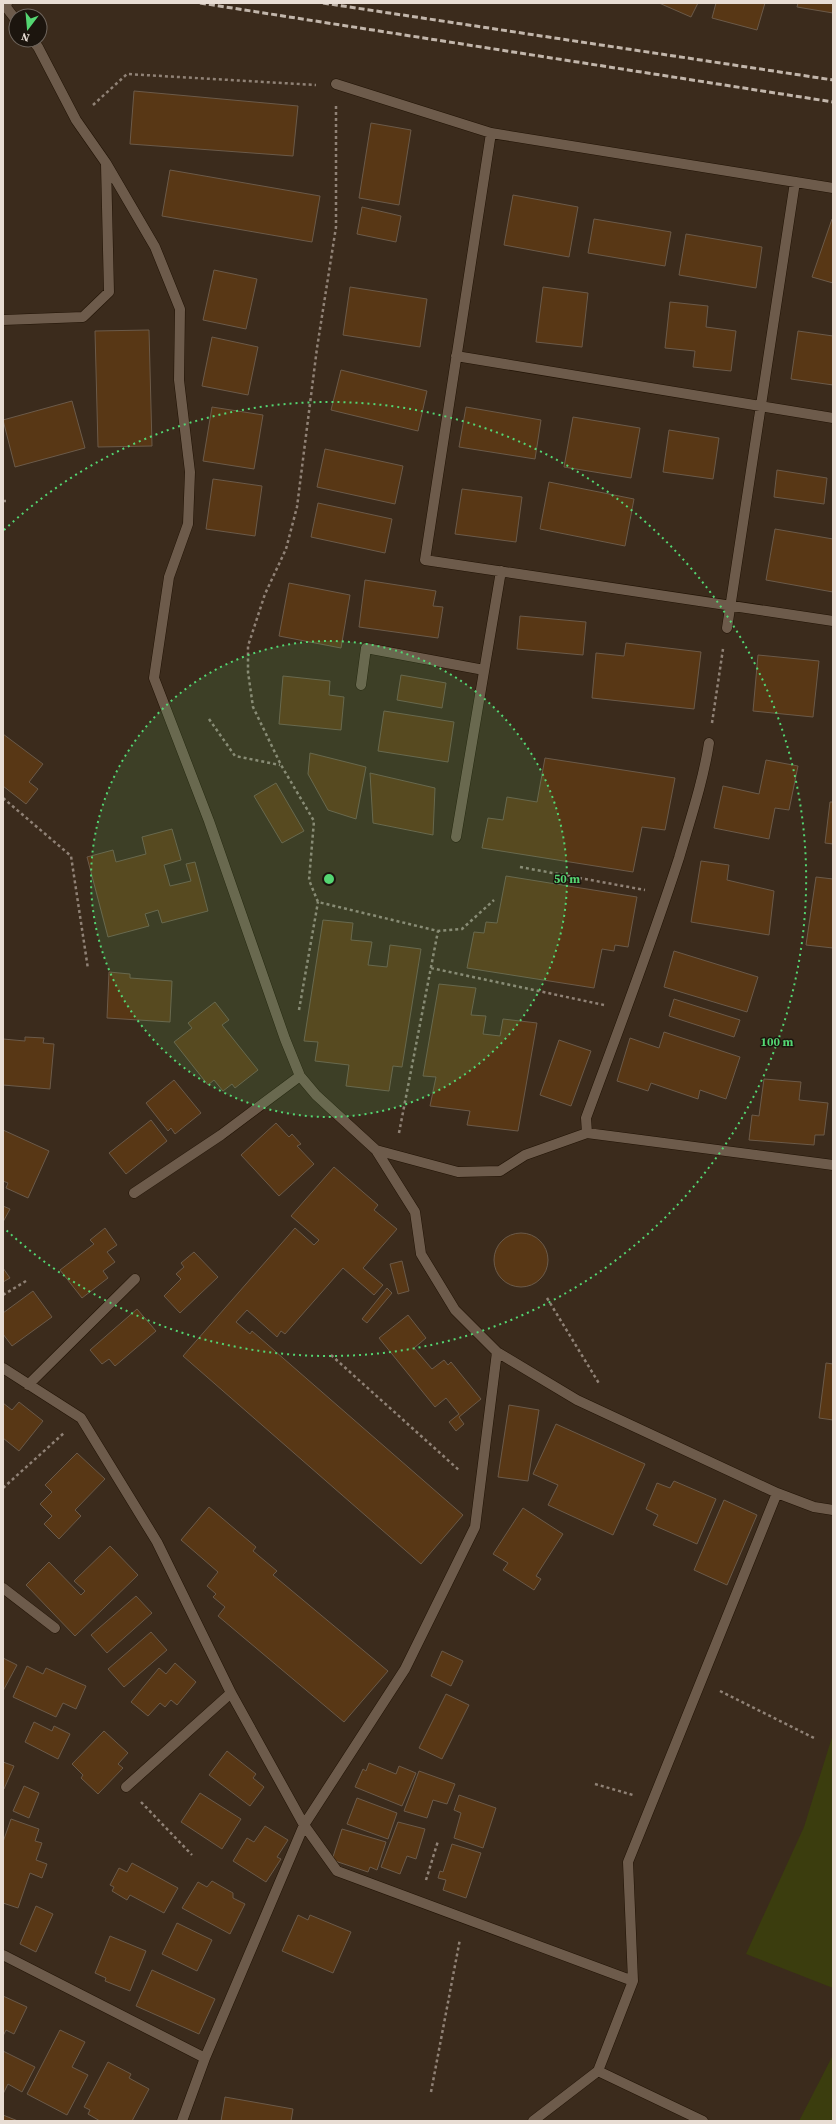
<svg xmlns="http://www.w3.org/2000/svg" width="836" height="2124" viewBox="0 0 836 2124" font-family="'Source Serif 4',serif">
  <rect width="100%" height="100%" fill="#3b2b1c"/>
  <path fill="#3b3d0e" d="M833,1734V1988L746,1954L804,1827Z
    M833,2055V2121H799Z"/>
  <path fill="#583715" stroke="#6b5a49" d="M659,3H698L691,17Z
    M716,3H765L757,30L712,18Z
    M798,3H833V13L797,7Z
    M134,91L298,106L293,156L130,144Z
    M371,123L411,130L399,205L359,198Z
    M170,170L320,196L312,242L162,216Z
    M513,195L578,207L569,257L504,245Z
    M362,207L401,216L396,242L357,234Z
    M594,219L671,232L665,266L588,253Z
    M832,219H833V283L812,277Z
    M686,234L762,247L756,288L679,275Z
    M214,270L257,279L246,329L203,320Z
    M350,287L427,299L420,347L343,335Z
    M543,287L588,293L582,347L536,342Z
    M670,302L708,306L706,327L736,331L731,371L693,367L695,351L665,348Z
    M149,330L152,446L98,447L95,331Z
    M798,331L833,336V385L791,379Z
    M212,337L258,347L248,395L202,386Z
    M341,370L427,391L418,431L331,410Z
    M72,401L85,448L15,467L3,420Z
    M212,407L263,415L254,469L203,461Z
    M466,407L541,420L535,459L459,447Z
    M573,417L640,428L631,478L564,467Z
    M669,430L719,438L713,479L663,472Z
    M325,449L403,466L395,504L317,487Z
    M777,470L827,478L824,504L774,497Z
    M213,479L262,486L255,536L206,529Z
    M549,482L634,499L625,546L540,529Z
    M462,489L522,497L516,542L455,534Z
    M318,503L392,519L385,553L311,537Z
    M775,529L833,539V592L766,580Z
    M365,580L436,591L433,606L443,607L438,638L359,627Z
    M289,583L350,595L341,648L279,636Z
    M520,616L586,622L583,655L517,649Z
    M626,643L701,652L694,709L592,698L596,653L624,656Z
    M758,655L819,661L813,717L753,711Z
    M401,675L446,683L442,708L397,700Z
    M283,676L330,681L329,695L344,697L341,730L279,724Z
    M384,711L454,722L448,762L378,751Z
    M3,734L43,764L29,782L38,789L26,804L3,786Z
    M310,753L366,767L356,819L328,810L308,774Z
    M545,758L675,778L665,830L642,827L633,872L482,848L488,818L503,820L507,797L537,802Z
    M766,760L798,766L789,810L775,808L769,839L714,828L723,786L759,794Z
    M370,773L435,788L433,835L373,823Z
    M276,783L304,831L282,843L254,796Z
    M830,802H833V844L825,843Z
    M172,829L181,860L164,865L170,886L191,881L186,864L195,862L208,911L162,923L158,910L145,914L149,926L108,937L87,857L113,850L116,862L146,854L142,837Z
    M701,861L729,865L727,880L774,891L769,935L691,922Z
    M506,876L637,897L628,947L615,945L614,951L602,949L594,988L467,968L474,932L484,933L486,922L497,923Z
    M816,877L833,879V948L806,945Z
    M323,920L353,923L351,940L372,942L368,965L387,967L390,945L421,949L402,1067L393,1066L389,1091L346,1086L349,1065L315,1061L318,1042L304,1041Z
    M674,951L758,977L747,1012L664,987Z
    M109,972L130,974V978L172,981L170,1022L107,1018Z
    M439,984L476,988L471,1015L486,1016L483,1034L500,1036L503,1019L537,1023L518,1131L467,1125L470,1111L430,1106L436,1077L423,1076Z
    M674,999L740,1020L734,1037L669,1016Z
    M215,1002L229,1020L222,1025L258,1070L235,1088L232,1084L223,1091L214,1080L208,1085L174,1042L192,1028L188,1023Z
    M664,1032L740,1057L726,1099L700,1090L698,1099L651,1083L648,1091L617,1081L630,1038L659,1048Z
    M25,1037L44,1038L43,1043L54,1044L50,1089L3,1085V1039L25,1041Z
    M559,1040L591,1051L571,1106L540,1095Z
    M764,1079L801,1082L799,1100L828,1103L824,1135H815L814,1145L749,1140L752,1115L759,1116Z
    M174,1080L201,1113L175,1134L171,1128L168,1131L146,1103Z
    M151,1120L167,1141L126,1174L109,1153Z
    M276,1123L289,1137L292,1134L301,1144L297,1146L314,1164L279,1196L241,1155Z
    M3,1130L49,1151L28,1198L6,1188L8,1183L3,1181Z
    M334,1167L378,1205L374,1210L397,1229L363,1268L383,1285L374,1295L343,1268L285,1334L281,1331L277,1337L247,1310L236,1322L250,1334L252,1331L463,1515L421,1564L183,1356L295,1228L314,1245L319,1240L291,1216Z
    M3,1206L10,1209L3,1222Z
    M105,1228L117,1245L107,1252L115,1262L103,1271L108,1278L82,1298L60,1270L94,1244L90,1240Z
    M494 1260a27 27 0 1 1 54 0a27 27 0 1 1-54 0Z
    M194,1252L218,1277L180,1313L164,1296L181,1279L176,1274L184,1267L181,1263Z
    M402,1261L409,1291L398,1294L390,1264Z
    M3,1268L10,1278L3,1282Z
    M387,1288L392,1293L367,1323L362,1319Z
    M33,1291L52,1317L12,1346L3,1334V1313Z
    M137,1309L156,1331L115,1366L109,1359L102,1364L90,1350Z
    M408,1315L426,1338L414,1348L432,1369L444,1360L448,1365L451,1362L481,1399L459,1417L464,1424L456,1431L449,1422L459,1414L446,1398L435,1407L379,1338Z
    M826,1363L833,1364V1420L819,1418Z
    M19,1402L43,1421L19,1451L3,1438V1403L12,1410Z
    M509,1405L539,1410L528,1481L498,1477Z
    M556,1424L645,1464L613,1535L548,1505L558,1485L533,1474Z
    M77,1453L105,1479L75,1510L81,1516L59,1539L44,1524L52,1516L40,1504L52,1492L45,1485Z
    M674,1481L716,1499L697,1544L653,1525L658,1515L646,1509L657,1483L670,1488Z
    M724,1500L757,1515L727,1585L694,1570Z
    M209,1507L256,1547L253,1551L277,1571L273,1575L388,1671L344,1722L218,1616L225,1607L213,1597L216,1594L207,1586L218,1572L181,1540Z
    M523,1508L563,1534L536,1576L541,1579L534,1590L503,1570L508,1563L493,1554Z
    M110,1546L138,1575L75,1636L26,1585L49,1562L81,1595L85,1591L74,1581Z
    M136,1596L152,1613L107,1653L91,1635Z
    M151,1632L167,1650L124,1687L108,1669Z
    M442,1651L463,1661L451,1686L431,1676Z
    M3,1658L17,1665L3,1691Z
    M175,1663L196,1682L177,1705L171,1700L165,1707L160,1703L148,1716L131,1702L159,1668L166,1674Z
    M27,1666L43,1674L46,1668L86,1686L76,1709L63,1703L56,1717L13,1697Z
    M446,1694L469,1705L442,1759L419,1748Z
    M34,1722L52,1731L54,1726L70,1734L58,1759L25,1742Z
    M104,1731L128,1753L118,1764L123,1768L98,1794L81,1778L83,1775L72,1764Z
    M227,1751L256,1774L253,1778L264,1787L250,1806L209,1775Z
    M3,1762L14,1766L4,1789H3Z
    M369,1763L396,1774L399,1766L416,1773L402,1806L355,1787L363,1769L366,1771Z
    M419,1771L455,1784L447,1804L433,1800L427,1818L404,1811Z
    M24,1786L39,1793L29,1818L13,1811Z
    M200,1793L241,1819L222,1849L181,1822Z
    M459,1795L496,1808L483,1848L454,1838L461,1813L454,1810Z
    M357,1798L397,1813L388,1839L347,1824Z
    M11,1819L39,1829L35,1841L42,1843L36,1860L47,1864L42,1878L30,1873L18,1908L3,1903V1842Z
    M398,1822L425,1829L416,1859L407,1856L400,1874L381,1867Z
    M265,1826L288,1840L277,1857L281,1859L266,1882L233,1861L247,1838L254,1842Z
    M342,1829L386,1842L377,1870L370,1867L368,1872L332,1860Z
    M452,1844L481,1853L466,1898L443,1890L446,1880L438,1878L440,1871L443,1872Z
    M132,1863L178,1888L164,1913L130,1895L127,1900L112,1891L114,1887L110,1885L119,1868L127,1872Z
    M212,1881L233,1893V1898L245,1904L230,1934L182,1908L198,1882L207,1887Z
    M36,1906L53,1914L36,1952L20,1944Z
    M298,1915L308,1920L310,1915L351,1932L333,1973L282,1951Z
    M177,1923L212,1940L197,1971L162,1954Z
    M110,1936L146,1951L130,1991L105,1981L106,1978L95,1973Z
    M152,1970L215,1999L199,2034L136,2006Z
    M3,1996L27,2007L14,2034L6,2030L3,2036Z
    M60,2030L85,2042L72,2067L88,2075L67,2115L27,2094Z
    M3,2051L35,2067L22,2092L8,2084L3,2094Z
    M108,2062L131,2074L129,2078L149,2089L132,2121H100L88,2114L90,2110L84,2107Z
    M225,2097L293,2109L291,2121H221Z
    M3,2115L18,2121H3Z"/>
  <g fill="none" stroke-linecap="round" stroke-linejoin="round">
    <defs>
      <path id="minor" d="M7,3L6,7L16,20
        M32,40L38,47L76,120L106,163L155,247L180,309L179,380L190,472L188,524L169,577L154,678L209,821L285,1039L300,1076L316,1095L376,1150L415,1212L421,1254L455,1310L497,1352L577,1400L777,1493L628,1862L633,1981L598,2071L533,2121
        M336,84L491,133L833,188
        M491,133L425,560L833,621
        M3,320L83,317L109,292L106,164
        M456,356L833,418
        M727,628L795,182
        M361,685L366,648L484,670
        M709,743C703,782 690,820 679,858C651,945 618,1031 586,1118L587,1133L833,1165
        M456,837L501,571
        M376,1150L458,1172L500,1171L525,1155L587,1133
        M134,1193L221,1135L300,1076
        M3,1368L81,1418L157,1542L231,1693L304,1825L337,1871L633,1981
        M28,1385L135,1279
        M777,1493L814,1507L833,1510
        M3,1588L55,1628
        M126,1787L231,1693
        M3,1955L205,2058
        M598,2071L703,2121
        M182,2121L205,2058L304,1825L405,1669L475,1527L497,1352"/>
    </defs>
    <use href="#minor" stroke="#211305" stroke-width="11"/>
    <path stroke="#908276" stroke-width="2.5" stroke-dasharray="3 3" stroke-linecap="butt" d="M93,105L127,74L316,85
      M336,106V227L317,348L297,507L286,549L265,594L248,646V672L253,707L281,765L314,821L309,880L318,902L438,931L462,929L494,900
      M3,501H7
      M209,719L235,756L280,765
      M712,723L723,649
      M3,798L71,856L88,969
      M520,867L645,890
      M431,968L604,1005
      M299,1010L318,902
      M399,1133L438,931
      M3,1295L26,1281
      M547,1298L600,1385
      M331,1355L460,1471
      M3,1488L64,1433
      M720,1691L816,1739
      M595,1784L633,1795
      M141,1802L192,1855
      M426,1880L438,1841
      M431,2092L460,1939"/>
    <use href="#minor" stroke="#6d5b4b" stroke-width="10"/>
    <path stroke="#c2b6ab" stroke-width="3" stroke-dasharray="6 3" stroke-linecap="butt" d="M200,3L833,102
      M323,3L833,80"/>
  </g>
  <circle cx="329" cy="879" r="238" fill="#54d672" fill-opacity=".12"/>
  <g fill="none" stroke="#54d672" stroke-width="2" stroke-dasharray="2 4">
    <circle cx="329" cy="879" r="238"/>
    <path d="M4 530A477 477 0 1 1 4 1228"/>
  </g>
  <circle cx="329" cy="879" r="6" fill="#54d672" stroke="#1c150e" stroke-width="2"/>
  <g font-size="12" text-anchor="middle" font-weight="bold" fill="#54d672" stroke="#1c150e" stroke-width="3" stroke-linejoin="round" paint-order="stroke">
    <text x="567" y="883">50 m</text>
    <text x="777" y="1046">100 m</text>
  </g>
  <rect width="836" height="2124" fill="none" stroke="#e8ddd4" stroke-width="8"/>
  <g transform="translate(28 28) rotate(196)"><circle r="19" fill="#1c150e" stroke="#6e655d"/>
  <path d="M0-3L7 15L0 10L-7 15Z" fill="#54d672"/>
  <text y="-6" font-size="11" font-weight="bold" text-anchor="middle" fill="#e8ddd4">N</text>
  </g>
</svg>
